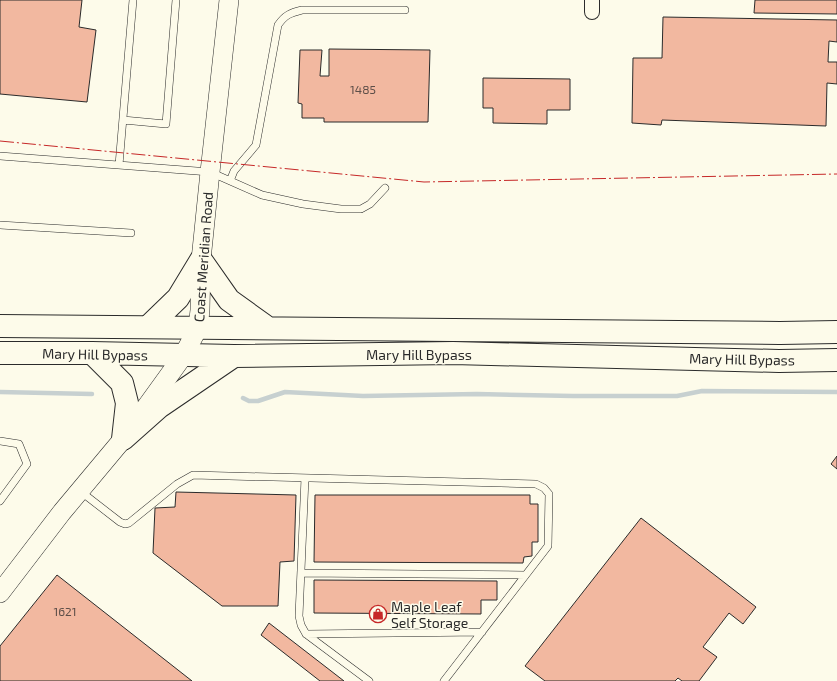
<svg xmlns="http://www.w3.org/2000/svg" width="837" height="681" viewBox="0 0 837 681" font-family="'Exo 2',sans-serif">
  <rect width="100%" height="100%" fill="#fdfbea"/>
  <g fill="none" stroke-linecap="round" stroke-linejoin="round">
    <path stroke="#c7d0d0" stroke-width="4.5" d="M0,392L92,394
      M243,398L249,401H258L285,392L363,396L477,394L573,396H677L702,391L837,392"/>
  </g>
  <path fill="#f2b8a0" stroke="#2b2b2b" d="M0,0H82L79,27L96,30L87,102L0,94Z
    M755,0H837V14L754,13Z
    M663,17L837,20V42L829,41L828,62H837V84L827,83L826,126L662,120L661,125L632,123L633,58H662Z
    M329,49L430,50L428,122H324V118H302V104L298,103L300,50H322L320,76H329Z
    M483,78L570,79V110H547V124L493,123V108H483Z
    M837,456V469L831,464Z
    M176,492L296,495L294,561L280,562L278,606H222L153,553L155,508L175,507Z
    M315,495H530V504H538V542H532V556L524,557L523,563L314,562Z
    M641,518L756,607L743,624L729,613L703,647L717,657L699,681H682L678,678L675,681H545L525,666Z
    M57,575L192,681H0V646Z
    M314,580L497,581V600H481V614L314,613Z
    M269,623L344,681H320L261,635Z"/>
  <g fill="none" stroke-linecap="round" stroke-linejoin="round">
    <defs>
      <path id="lane" d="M123,120L166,124L176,0
        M0,156L210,172L262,195L303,204L341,209H361L370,204L385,188
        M119,165L133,0
        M230,181L234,171L256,145L278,25C285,15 290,13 302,10H405
        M0,225L131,233
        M0,441L19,444L27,464L0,501
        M305,478L299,616L301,625L306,634L369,681
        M80,491L120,522L125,524L129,523L177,484L193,475L536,484L544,488L549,494L548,546L444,681
        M301,573L525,575
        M306,634L482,632"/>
      <path id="street" d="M592,12V0"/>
      <path id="secondary" d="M0,593L62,512L123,439L183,356L198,328L200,310L201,260L210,172L229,0"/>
      <path id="highway" d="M0,326L780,333L837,332
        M148,327L178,298L201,260L229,300L268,328
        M0,353H92L234,356L453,353L779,361L837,360
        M92,353L122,383L127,403L123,439
        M123,439L159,407L234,356"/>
    </defs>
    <use href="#lane" stroke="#2b2b2b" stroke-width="8"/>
    <use href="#street" stroke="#2b2b2b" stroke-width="16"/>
    <use href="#secondary" stroke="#2b2b2b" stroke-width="20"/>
    <use href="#highway" stroke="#2b2b2b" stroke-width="24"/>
    <use href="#lane" stroke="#fdfbea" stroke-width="7"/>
    <use href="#street" stroke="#fdfbea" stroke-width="14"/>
    <use href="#secondary" stroke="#fdfbea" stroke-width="19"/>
    <use href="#highway" stroke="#fdfbea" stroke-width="22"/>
    <path stroke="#c62828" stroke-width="1" stroke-dasharray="14 3 2 3" stroke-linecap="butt" d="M0,141L424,182L837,174"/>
  </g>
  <defs>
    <symbol id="shop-ring" viewBox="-11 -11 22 22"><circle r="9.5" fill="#fdfbea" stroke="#c62828" stroke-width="1.5"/><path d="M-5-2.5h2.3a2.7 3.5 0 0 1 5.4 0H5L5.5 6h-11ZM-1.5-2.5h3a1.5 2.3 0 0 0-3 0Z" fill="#c62828"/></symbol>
  </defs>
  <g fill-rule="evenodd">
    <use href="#shop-ring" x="368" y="604" width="20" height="20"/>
  </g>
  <g text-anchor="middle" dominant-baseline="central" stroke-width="3" stroke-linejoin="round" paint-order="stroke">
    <g font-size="12" fill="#5d4e48">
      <text x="363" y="89">1485</text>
      <text x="65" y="611">1621</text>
    </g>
    <g font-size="14" fill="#2b2b2b" stroke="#fdfbea">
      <text transform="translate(203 257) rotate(-86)">Coast Meridian Road</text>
      <text transform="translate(95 354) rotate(1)">Mary Hill Bypass</text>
      <text x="419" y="354">Mary Hill Bypass</text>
      <text transform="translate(742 359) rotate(1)">Mary Hill Bypass</text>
    </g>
    <g font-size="14" fill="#2b2b2b" stroke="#fdfbea" text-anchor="start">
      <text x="391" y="606">Maple Leaf<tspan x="391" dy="16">Self Storage</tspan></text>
    </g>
  </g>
</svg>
